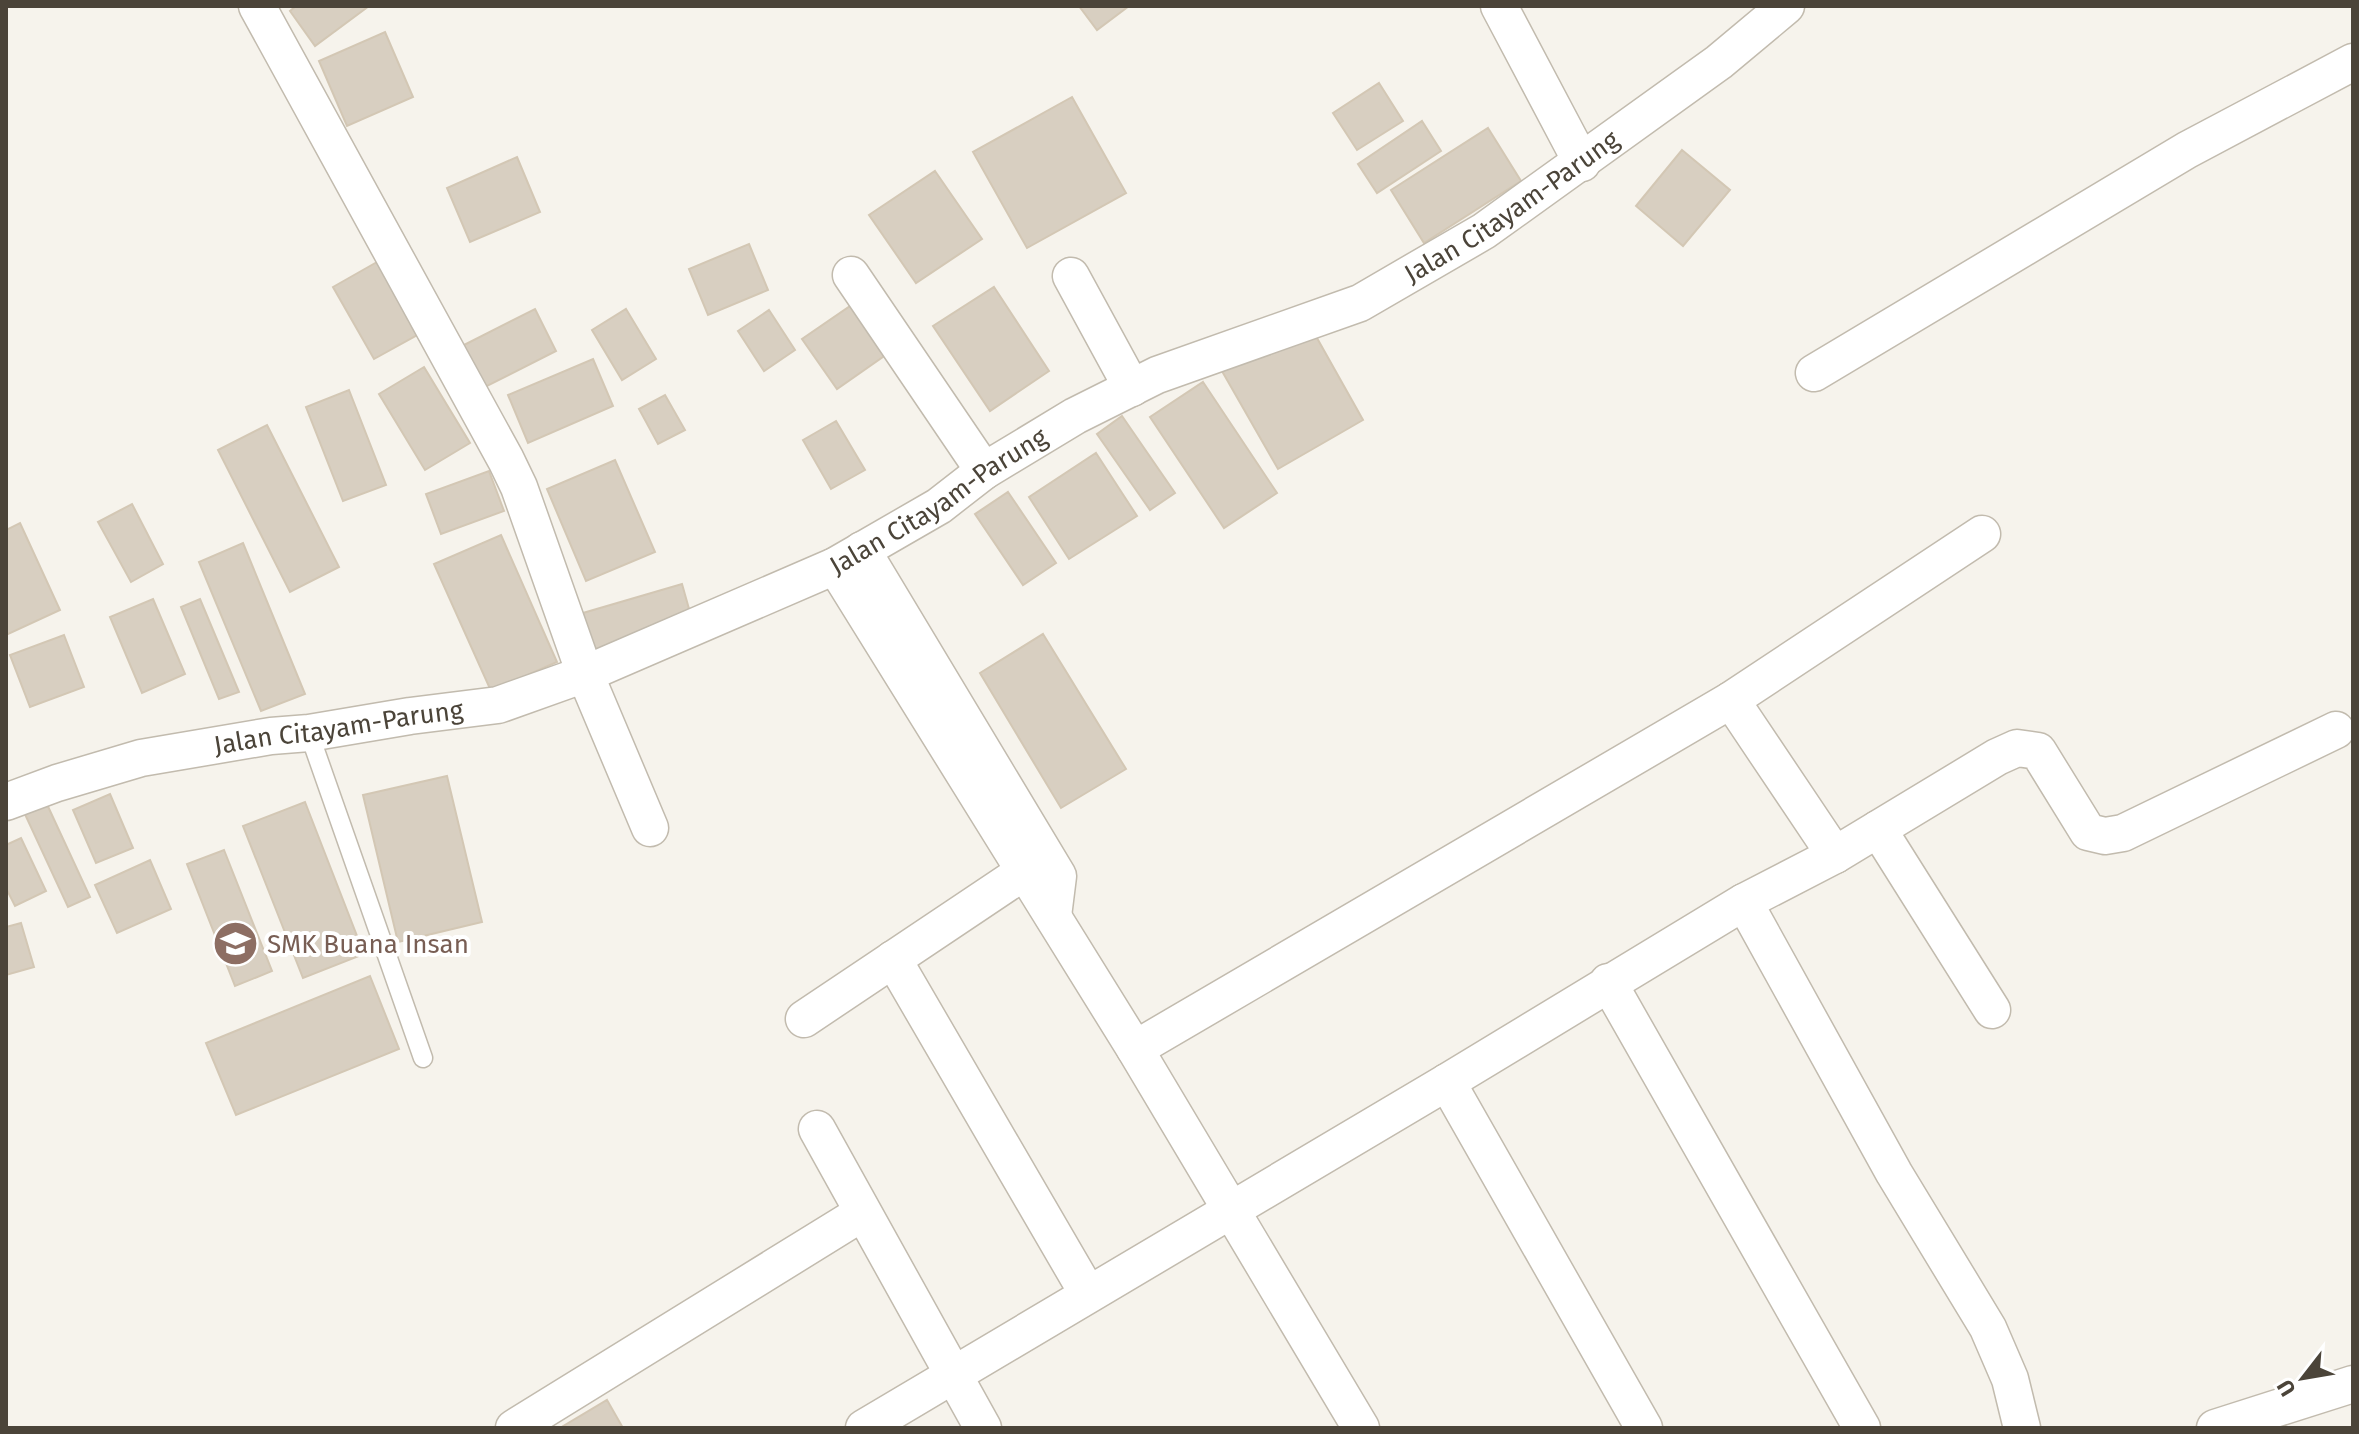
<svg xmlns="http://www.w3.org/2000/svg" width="2359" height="1434" viewBox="0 0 2359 1434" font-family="'Fira Sans',sans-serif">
  <rect width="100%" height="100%" fill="#f6f3ec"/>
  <path fill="#d8cfc1" stroke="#d3c7b4" stroke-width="2" d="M296,6H369L315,46L290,11Z
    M1079,6H1129L1097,30Z
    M385,32L413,97L347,126L319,61Z
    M1379,83L1403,121L1357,150L1333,113Z
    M1072,97L1126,193L1027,248L973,152Z
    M1422,121L1441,151L1377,193L1358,164Z
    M1488,128L1521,181L1424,243L1391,190Z
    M1682,150L1730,190L1683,246L1636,206Z
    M517,157L540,212L470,242L447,188Z
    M935,171L982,239L916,283L869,215Z
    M749,244L768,290L708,315L689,269Z
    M377,262L419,334L374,359L333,287Z
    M994,287L1049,371L990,411L933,326Z
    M856,302L890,352L837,389L802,339Z
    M535,309L556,351L483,388L462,346Z
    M626,309L656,359L622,380L592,330Z
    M769,310L795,350L764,371L738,331Z
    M1308,322L1363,420L1278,469L1222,371Z
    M593,359L613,406L528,443L508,395Z
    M424,367L470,443L425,470L379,394Z
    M1203,382L1277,493L1224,528L1150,417Z
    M349,390L386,485L343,501L306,407Z
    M665,395L685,430L658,444L639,409Z
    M1122,416L1175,493L1150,510L1097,434Z
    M836,421L865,470L831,489L803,440Z
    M267,425L339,567L290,592L218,450Z
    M1096,453L1137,516L1069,559L1029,497Z
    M615,460L655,552L586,581L547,489Z
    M489,471L504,511L441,534L426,494Z
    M1008,492L1056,563L1023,585L975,514Z
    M132,504L163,564L131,582L98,522Z
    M20,523L60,610L6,635V530Z
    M501,535L557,662L491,691L434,564Z
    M243,543L305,694L261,711L199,562Z
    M682,584L693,623L595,652L583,613Z
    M153,599L185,674L142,693L110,617Z
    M200,599L239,692L219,699L181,607Z
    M1043,634L1126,769L1061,808L980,673Z
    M64,635L84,687L30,707L10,655Z
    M447,776L482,922L398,942L363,795Z
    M110,794L133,848L96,863L73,810Z
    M45,800L90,897L68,907L23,810Z
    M305,802L364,954L303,978L243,826Z
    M21,838L46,891L15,906L6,888V845Z
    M224,850L272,971L235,986L187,864Z
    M150,860L171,909L117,933L95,885Z
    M21,923L34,967L6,975V927Z
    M370,976L399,1049L236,1115L206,1043Z
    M607,1400L623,1428H560Z"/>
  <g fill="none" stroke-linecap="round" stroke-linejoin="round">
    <defs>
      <path id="service" d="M309,733L423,1058"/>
      <g id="minor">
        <path d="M257,6L506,460L519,487L585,674L650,828"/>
        <path d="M1499,6L1582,163"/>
        <path d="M851,275L984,471"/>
        <path d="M1071,276L1132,388"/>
        <path d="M1814,373L2187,150L2353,62"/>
        <path d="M862,550L1058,876L1053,916"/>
        <path d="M835,566L1135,1049L1361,1428"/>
        <path d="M1731,700L1982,534"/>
        <path id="s1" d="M6,802L57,783L141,758L271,736L309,733L410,716L498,705L585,674L835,566L939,506L984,471L1075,416L1157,375L1360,303L1484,231L1719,62L1786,6"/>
        <path d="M1878,829L1992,1010"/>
        <path d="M1744,902L1835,855L1997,757L2017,748L2038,751L2088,832L2105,836L2123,833L2336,730"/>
        <path d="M893,959L1088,1294"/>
        <path d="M1608,982L1862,1428"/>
        <path d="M804,1019L1025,871"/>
        <path d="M1135,1049L1731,700L1835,855"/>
        <path d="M1447,1082L1644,1428"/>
        <path d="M817,1129L983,1428"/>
        <path d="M514,1428L862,1213"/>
        <path d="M864,1428L1447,1082L1744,902L1894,1173L1988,1328L2010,1379L2022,1428"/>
        <path d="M2215,1428L2353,1384"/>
      </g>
    </defs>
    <use href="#service" stroke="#c2bbae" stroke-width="21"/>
    <use href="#minor" stroke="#c2bbae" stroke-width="39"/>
    <use href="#service" stroke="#fff" stroke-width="18"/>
    <use href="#minor" stroke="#fff" stroke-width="36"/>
  </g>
  <defs>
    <symbol id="school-disc" viewBox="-11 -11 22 22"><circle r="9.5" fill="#8d6e63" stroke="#fff"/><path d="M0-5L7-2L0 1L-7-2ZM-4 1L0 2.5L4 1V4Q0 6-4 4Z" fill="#fff"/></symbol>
  </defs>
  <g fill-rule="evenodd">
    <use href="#school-disc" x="210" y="918" width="51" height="51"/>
  </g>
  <g text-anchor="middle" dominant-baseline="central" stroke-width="8" stroke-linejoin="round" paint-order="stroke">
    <g font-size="26" fill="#4b4439" stroke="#fff">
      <text stroke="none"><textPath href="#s1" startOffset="1638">Jalan Citayam-Parung</textPath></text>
      <text stroke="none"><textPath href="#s1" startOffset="990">Jalan Citayam-Parung</textPath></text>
      <text stroke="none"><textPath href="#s1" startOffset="342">Jalan Citayam-Parung</textPath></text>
    </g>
    <g font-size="26" fill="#785e54" stroke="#fff" text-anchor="start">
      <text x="267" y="944">SMK Buana Insan</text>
    </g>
  </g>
  <rect width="2359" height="1434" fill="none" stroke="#4b4439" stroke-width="16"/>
  <g transform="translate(2303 1378) rotate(239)" stroke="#ffffff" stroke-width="6" paint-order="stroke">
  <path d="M0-6L14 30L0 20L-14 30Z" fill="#4b4439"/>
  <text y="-12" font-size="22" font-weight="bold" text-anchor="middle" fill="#4b4439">U</text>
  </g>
</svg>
